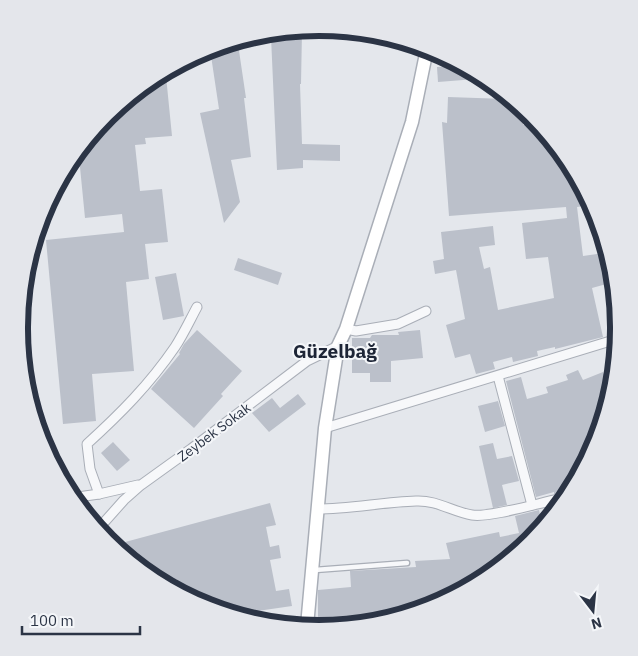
<svg xmlns="http://www.w3.org/2000/svg" width="638" height="656" font-family="'IBM Plex Sans',sans-serif">
<style>
.building{fill:#bbc0ca}
.lines{fill:none;stroke-linecap:round;stroke-linejoin:round}
.lane-casing{stroke:#a9aeb7;stroke-width:7}
.street-casing{stroke:#a9aeb7;stroke-width:11}
.secondary-casing{stroke:#a9aeb7;stroke-width:15}
.lane{stroke:#f7f8fa;stroke-width:4.5}
.street{stroke:#f7f8fa;stroke-width:9}
.secondary{stroke:#fff;stroke-width:12}
.labels{text-anchor:middle;dominant-baseline:central;stroke-width:4;stroke-linejoin:round;paint-order:stroke}
.street-label{font-size:14px;fill:#2b3445;stroke:#f4f6f9}
.district-label{font-size:19px;font-weight:bold;fill:#1d2536;stroke:#f4f6f9}
.rim{fill:none;stroke:#2b3445;stroke-width:6}
</style>
<rect width="100%" height="100%" fill="#e4e7ec"/>
<g class="building">
<polygon points="302,31 301,84 300,84 302,144 340,145 340,161 303,160 303,168 277,170 271,37"/>
<polygon points="238,44 246,98 244,98 251,157 231,160 240,202 224,223 200,113 219,109 210,49"/>
<polygon points="456,66 476,79 438,82 437,67"/>
<polygon points="166,76 172,136 145,138 146,144 135,145 140,191 162,189 168,242 145,244 149,279 126,282 134,371 92,374 96,421 63,424 46,240 124,232 122,214 85,218 79,157 107,115"/>
<polygon points="448,97 506,99 523,110 523,125 538,125 591,205 577,207 583,256 604,253 610,283 592,288 603,337 555,349 555,347 537,351 538,356 513,362 512,357 493,362 495,369 476,374 470,354 455,358 446,325 465,319 456,270 435,274 433,261 444,259 441,232 493,226 495,245 479,247 484,269 490,267 498,310 554,298 548,257 526,259 522,223 567,218 566,207 449,216 442,122 447,123"/>
<polygon points="238,258 282,273 278,285 234,270"/>
<polygon points="176,273 184,316 163,320 155,277"/>
<polygon points="197,330 242,371 221,394 223,396 194,428 151,389 180,354 179,353 184,344"/>
<polygon points="420,330 423,358 391,361 391,382 370,382 370,373 352,373 352,338 370,338 372,335 399,335 398,332"/>
<polygon points="578,370 583,380 603,372 608,385 596,443 562,494 554,494 554,492 536,497 506,381 521,377 527,399 548,393 546,387 568,380 566,375"/>
<polygon points="298,394 306,404 269,432 252,413 272,398 280,408"/>
<polygon points="498,401 505,426 485,432 478,406"/>
<polygon points="113,442 130,460 117,471 101,453"/>
<polygon points="493,443 497,459 512,456 519,481 502,485 507,505 493,508 479,446"/>
<polygon points="270,503 276,525 266,527 270,547 279,545 281,558 270,560 276,591 289,589 292,606 243,613 204,605 178,588 177,579 169,582 114,545"/>
<polygon points="539,510 542,525 531,541 449,595 439,596 439,602 434,606 329,626 328,618 318,619 318,590 351,587 350,571 416,567 415,561 450,559 446,543 499,532 500,537 519,533 515,516"/>
</g>
<g class="lines">
<defs>
<polyline id="lane" points="315,570 407,563"/>
<g id="street">
<polyline points="346,329 356,331 398,324 426,311"/>
<polyline points="498,376 532,505"/>
<polyline points="325,428 617,339"/>
<path d="M99,494L90,469L87,444C120,414 149,385 175,347C183,335 190,320 197,307"/>
<polyline points="78,497 99,494 138,485"/>
<path d="M317,509C350,509 383,502 416,501C437,500 453,512 472,515C489,518 539,503 559,499"/>
<polyline points="99,528 124,500 141,485 191,449 307,361 338,346"/>
</g>
<polyline id="secondary" points="307,626 325,428 338,346 346,329 412,122 427,49"/>
</defs>
<use href="#lane" class="lane-casing"/>
<use href="#street" class="street-casing"/>
<use href="#secondary" class="secondary-casing"/>
<use href="#lane" class="lane"/>
<use href="#street" class="street"/>
<use href="#secondary" class="secondary"/>
</g>
<g class="labels">
<g class="street-label">
<text transform="translate(214 432) rotate(-37)">Zeybek Sokak</text>
</g>
<g class="district-label">
<text x="335" y="351">Güzelbağ</text>
</g>
</g>
<path d="M0 0H638V656H0ZM319 36H319A291 291 0 0 1 610 327V329A291 291 0 0 1 319 620H319A291 291 0 0 1 28 329V327A291 291 0 0 1 319 36Z" fill="#e4e6eb" fill-rule="evenodd"/>
<path class="rim" d="M319 36H319A291 291 0 0 1 610 327V329A291 291 0 0 1 319 620H319A291 291 0 0 1 28 329V327A291 291 0 0 1 319 36Z"/>
<g transform="translate(593 611) rotate(164)" stroke="#f4f6f9" stroke-width="4" paint-order="stroke">
<path d="M0-4L9 19L0 12L-9 19Z" fill="#2b3445"/>
<text y="-8" font-size="14" font-weight="bold" text-anchor="middle" fill="#2b3445">N</text>
</g>
<path d="M22 626v8h118v-8" fill="none" stroke="#2b3445" stroke-width="2.5"/>
<text x="30" y="626" font-size="15" fill="#2b3445" stroke="#f4f6f9" stroke-width="4" paint-order="stroke">100 m</text>
</svg>
